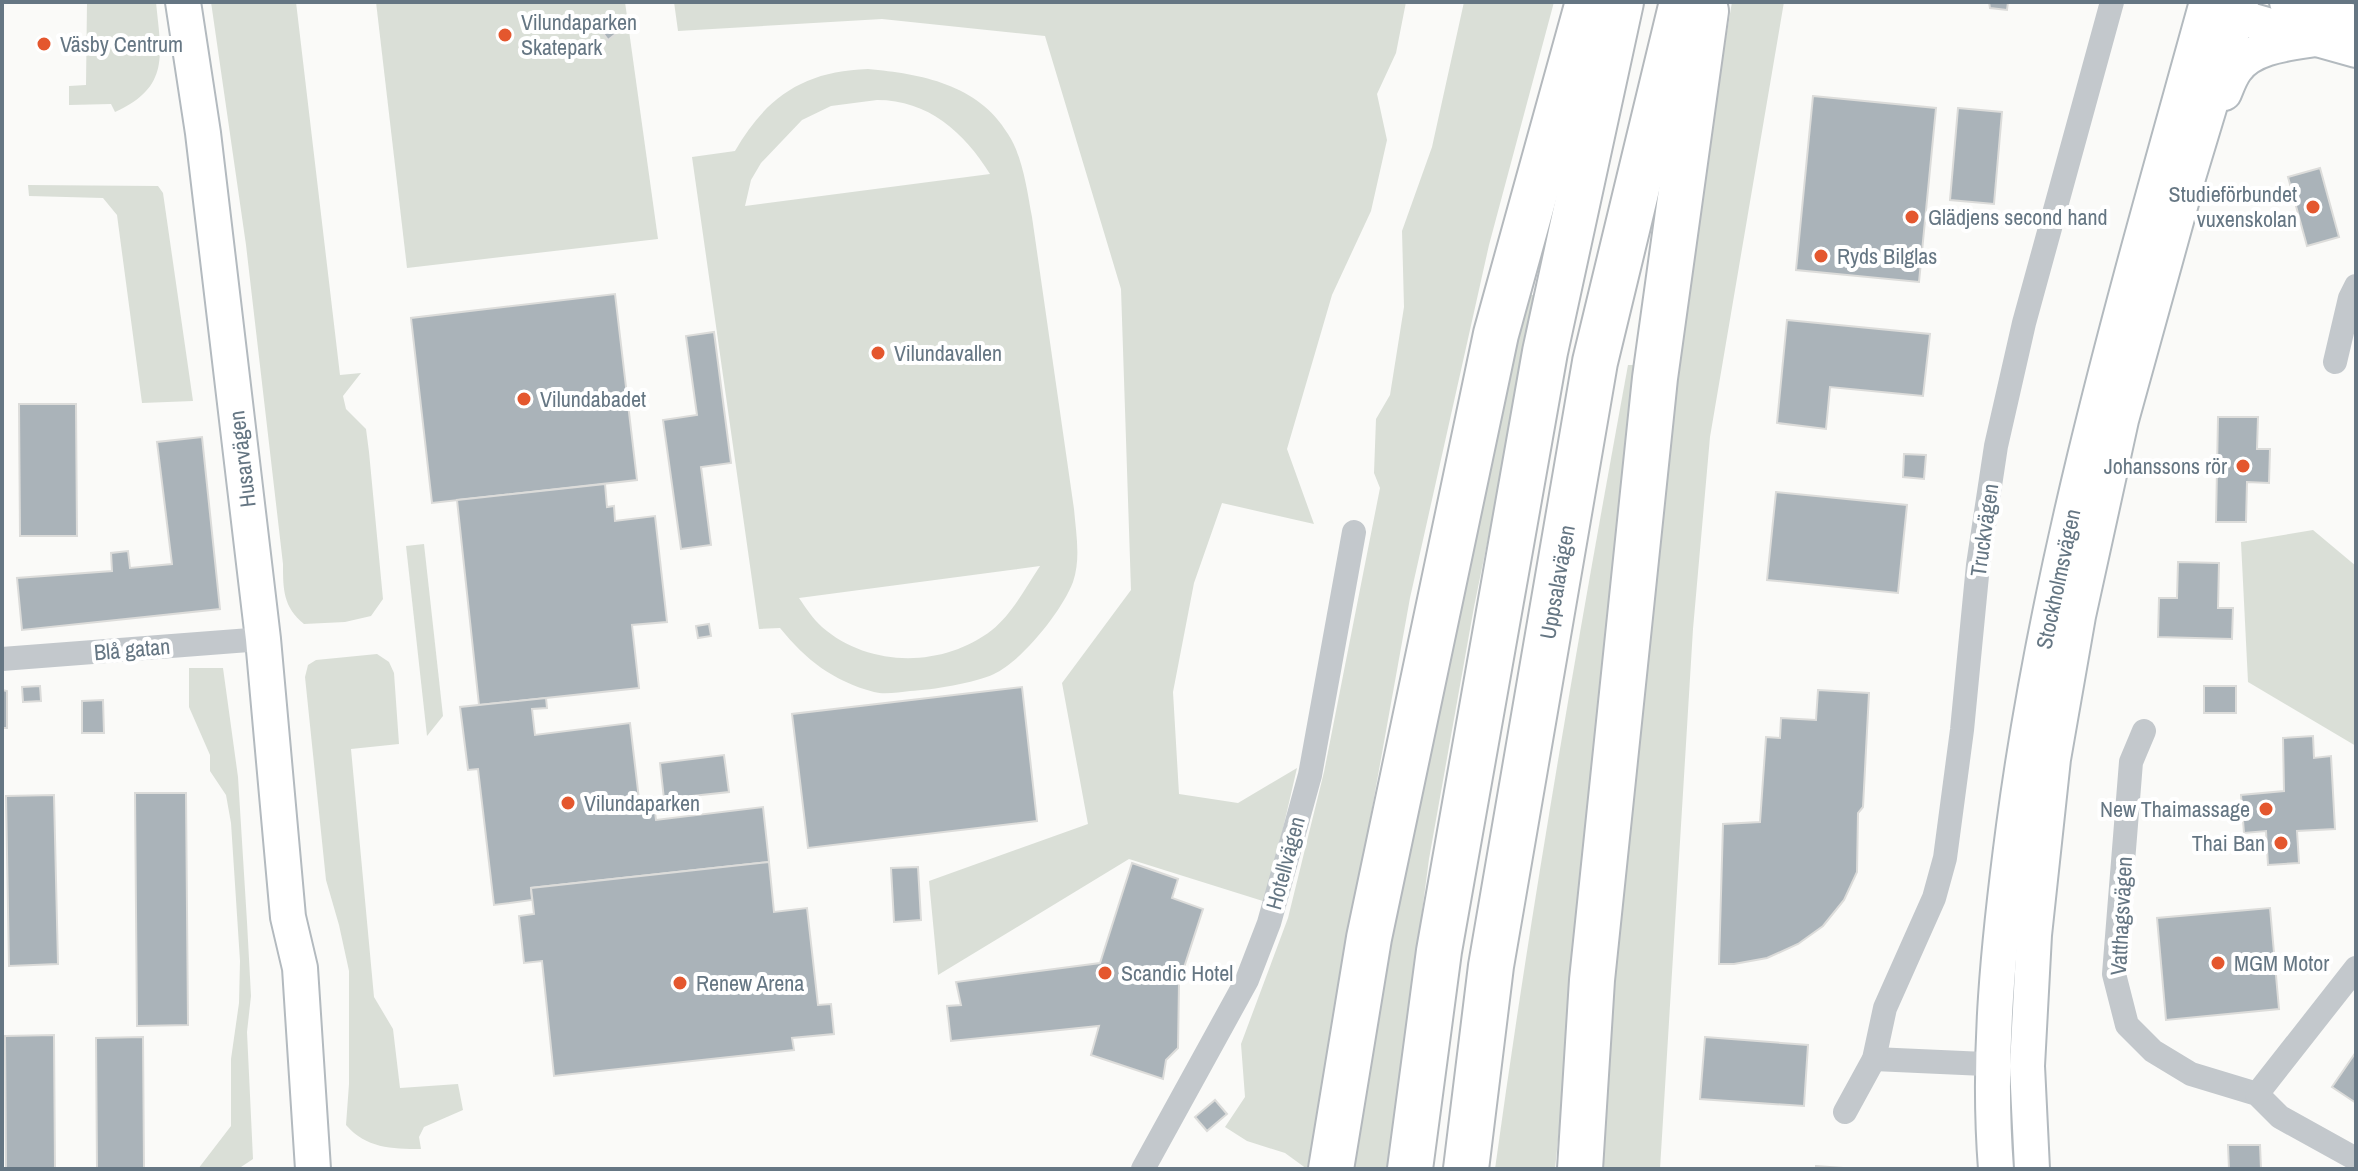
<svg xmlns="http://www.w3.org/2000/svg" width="2358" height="1171" font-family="'Archivo Narrow',sans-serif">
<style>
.green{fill:#dadfd7;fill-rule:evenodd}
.building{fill:#aab3b9;stroke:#dcdcda;stroke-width:2}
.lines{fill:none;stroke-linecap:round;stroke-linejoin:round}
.secondary-casing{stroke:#b3babf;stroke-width:38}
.highway-casing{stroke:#b4b9bd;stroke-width:48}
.street{stroke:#c3c8cc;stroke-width:24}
.secondary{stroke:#fff;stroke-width:34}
.highway{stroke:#fff;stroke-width:44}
.poi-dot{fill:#e4572e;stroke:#fff;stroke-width:3}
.labels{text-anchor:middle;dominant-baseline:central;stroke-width:8;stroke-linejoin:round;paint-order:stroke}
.poi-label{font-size:22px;fill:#657683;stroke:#fff;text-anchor:start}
.street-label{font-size:22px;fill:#657683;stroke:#fff}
</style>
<rect width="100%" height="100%" fill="#fafaf8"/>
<g class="green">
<path d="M87,2H156C161,54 171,87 115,112L111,104L69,105V86L86,85Z"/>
<path d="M211,2H296L340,375L361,373L343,396L346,409L366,429L369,452L383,599L371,616L345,622L304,624C283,607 283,589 283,564L246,245Z"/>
<polygon points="376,2 625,2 658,239 407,268"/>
<polygon points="674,2 1406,2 1396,53 1377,94 1387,140 1371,211 1332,295 1287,449 1314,524 1222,503 1194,583 1173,692 1179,794 1238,803 1297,768 1266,902 1129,859 938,975 929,881 1088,824 1062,683 1131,590 1121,289 1045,36 882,19 678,31"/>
<polygon points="1464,2 1554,2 1489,245 1410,598 1307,1169 1285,1153 1247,1141 1225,1127 1245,1097 1241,1044 1288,918 1324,772 1380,488 1374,473 1376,419 1390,395 1404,307 1402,231 1432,147"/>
<polygon points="1732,2 1784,2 1710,437 1693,629 1660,1169 1602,1169 1612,973 1657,508 1706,156"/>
<path d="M868,69C921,74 978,84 1008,134C1023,157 1027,190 1032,217L1074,509C1076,533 1081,559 1073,582C1062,611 1022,661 994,674C975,683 932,690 910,691C899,692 885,695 874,692C833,681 806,660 780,628L759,629L692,157L735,151C766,97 804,71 868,69ZM877,100C928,100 964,132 990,174L745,206L751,180L761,163L802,120L831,106ZM1040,566C1026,587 1012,614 992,630C943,668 869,668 822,627C813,619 806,608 799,598Z"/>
<polygon points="28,185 158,186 163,193 193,401 142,403 117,215 103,198 29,196"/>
<polygon points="1524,295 1538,295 1474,607 1429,859 1388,1169 1349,1169 1385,932"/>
<path d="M1628,365H1638L1555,1169H1495C1532,900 1579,633 1628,365Z"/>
<polygon points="2313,530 2356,566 2356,746 2248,682 2241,542"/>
<polygon points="424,544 443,716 427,736 406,546"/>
<path d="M377,654L389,662L394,673L399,744L351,749L374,997L393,1029L400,1088L458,1084L463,1110L424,1127L419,1137L421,1149C391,1149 366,1148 346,1125L349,1084V971L339,925L326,880L305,677L308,665L316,660Z"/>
<polygon points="223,668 238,777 247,922 251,996 247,1032 253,1159 238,1169 198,1169 231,1126 231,1059 239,1003 240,961 231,823 226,795 210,771 210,755 189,707 189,668"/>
</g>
<g class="building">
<polygon points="1989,2 2008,2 2007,10 1990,8"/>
<polygon points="611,27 617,33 608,40 603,33"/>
<polygon points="1813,96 1936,108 1919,282 1796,270"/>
<polygon points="1958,108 2002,112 1994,204 1950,200"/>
<polygon points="2320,168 2339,237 2307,246 2288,177"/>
<polygon points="615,294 637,480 432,503 411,318"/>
<polygon points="1787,320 1930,334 1923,396 1830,387 1826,429 1777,423"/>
<polygon points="714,332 731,463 701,467 711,545 681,549 663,420 697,415 686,336"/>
<polygon points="19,404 76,404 77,536 20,536"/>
<polygon points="2218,417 2258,417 2257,449 2270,449 2269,483 2247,482 2246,522 2216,522"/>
<polygon points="202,437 220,609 22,630 17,578 112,571 111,553 128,551 130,568 172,564 157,442"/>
<polygon points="1904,454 1926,455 1924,479 1903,477"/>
<polygon points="605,484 607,507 614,506 615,521 655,516 667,622 632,625 639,688 479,705 457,500"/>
<polygon points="1776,492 1907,505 1898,593 1767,580"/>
<polygon points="2178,562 2219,563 2218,608 2233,608 2232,639 2158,637 2159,598 2177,598"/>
<polygon points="709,624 711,636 698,638 696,626"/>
<polygon points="40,686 41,701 23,702 22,687"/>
<rect x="2204" y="686" width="32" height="27"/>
<polygon points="1022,687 1037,821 808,848 792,714"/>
<polygon points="2,690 7,691 7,728 2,728"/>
<polygon points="1818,690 1869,693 1863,807 1858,813 1857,872 1844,900 1823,926 1798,944 1767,958 1734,964 1719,964 1723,824 1760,822 1766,737 1780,738 1781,718 1816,720"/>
<polygon points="546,698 547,708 532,709 535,735 630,723 639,799 653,797 656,820 763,807 769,862 531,888 532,900 494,905 478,769 468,770 460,707"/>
<polygon points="103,700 104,733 82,733 82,701"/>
<polygon points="2313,736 2314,758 2331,756 2335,829 2297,831 2299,863 2268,865 2266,831 2244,833 2241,795 2284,791 2283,738"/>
<polygon points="724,755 729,792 664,799 660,763"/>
<polygon points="135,793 186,793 188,1025 137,1026"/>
<polygon points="54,795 58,964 9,966 6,796"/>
<polygon points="769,862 774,912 807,908 818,1005 831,1004 834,1034 792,1038 794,1050 554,1076 542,961 524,963 519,916 534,914 531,888"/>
<polygon points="1132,863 1178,879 1172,898 1203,909 1179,983 1178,1048 1166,1060 1163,1079 1091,1055 1099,1026 951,1041 947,1006 961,1005 956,982 1100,963"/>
<polygon points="918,867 921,920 894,922 891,868"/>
<polygon points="2270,908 2279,1009 2166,1020 2157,918"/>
<polygon points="54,1035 55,1169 6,1169 5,1036"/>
<polygon points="143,1037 144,1169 97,1169 96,1038"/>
<polygon points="1705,1037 1808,1045 1804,1106 1700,1099"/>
<polygon points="2356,1052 2356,1103 2332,1087"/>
<polygon points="1215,1100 1227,1114 1207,1131 1195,1117"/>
<polygon points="2228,1145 2260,1145 2261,1169 2229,1169"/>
<polygon points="1816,1166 1857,1169 1816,1169"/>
</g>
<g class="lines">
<defs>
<g id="secondary">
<polyline points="183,2 203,133 263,639 288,917 300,968 313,1169"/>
<polyline points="2287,2 2356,23"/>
<polyline points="2214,10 2356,50"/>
<path d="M2224,93C2227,86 2230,77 2235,70C2251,46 2290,43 2316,39"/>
<path d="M1996,1169C1987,1054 1999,940 2014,826C2051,546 2132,274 2207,2"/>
<polyline points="2032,1169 2027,1066 2034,935 2053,759 2078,616 2121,420 2189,174 2241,2"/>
</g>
<g id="highway">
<polyline points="1331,1169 1369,938 1496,334 1588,2"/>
<polyline points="1410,1169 1439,951 1545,352 1621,2"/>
<polyline points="1466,1169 1491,966 1595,362 1682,2"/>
<polyline points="1580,1169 1592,980 1655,378 1706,11"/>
</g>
</defs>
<use href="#secondary" class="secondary-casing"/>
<use href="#highway" class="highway-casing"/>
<g class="street">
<polyline points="2335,362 2350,298 2356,286"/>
<polyline points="2,659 263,639"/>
<polyline points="2144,731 2131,762 2114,974 2127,1025 2153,1051 2191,1074 2257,1094 2280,1117 2356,1159"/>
<polyline points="1874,1059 2007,1065"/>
<polyline points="2257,1094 2356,968"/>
<polyline points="1845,1112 1874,1059 1885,1008 1934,898 1945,858 1962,730 1978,565 1996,446 2024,323 2112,2"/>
<polyline points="1143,1169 1247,980 1269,923 1310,775 1354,532"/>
</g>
<use href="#secondary" class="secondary"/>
<use href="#highway" class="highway"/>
</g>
<g class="poi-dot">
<circle cx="505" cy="35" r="8"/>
<circle cx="44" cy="44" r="8"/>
<circle cx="2313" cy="207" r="8"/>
<circle cx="1912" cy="217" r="8"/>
<circle cx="1821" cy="256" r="8"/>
<circle cx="878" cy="353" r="8"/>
<circle cx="524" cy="399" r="8"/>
<circle cx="2243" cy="466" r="8"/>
<circle cx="568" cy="803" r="8"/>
<circle cx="2266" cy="809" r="8"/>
<circle cx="2281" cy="843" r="8"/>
<circle cx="2218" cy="963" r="8"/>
<circle cx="1105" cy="973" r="8"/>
<circle cx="680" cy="983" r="8"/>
</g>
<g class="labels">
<g class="poi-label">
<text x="521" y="22">Vilundaparken<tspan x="521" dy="25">Skatepark</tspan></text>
<text x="60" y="44">Väsby Centrum</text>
<text x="2297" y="194" text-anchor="end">Studieförbundet<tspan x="2297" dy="25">vuxenskolan</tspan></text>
<text x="1928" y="217">Glädjens second hand</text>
<text x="1837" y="256">Ryds Bilglas</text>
<text x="894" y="353">Vilundavallen</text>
<text x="540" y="399">Vilundabadet</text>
<text x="2227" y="466" text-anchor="end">Johanssons rör</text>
<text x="584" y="803">Vilundaparken</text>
<text x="2250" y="809" text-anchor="end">New Thaimassage</text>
<text x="2265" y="843" text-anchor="end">Thai Ban</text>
<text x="2234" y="963">MGM Motor</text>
<text x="1121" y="973">Scandic Hotel</text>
<text x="696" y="983">Renew Arena</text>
</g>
<g class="street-label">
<text transform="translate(242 459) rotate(-97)">Husarvägen</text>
<text transform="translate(1984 530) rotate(-82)">Truckvägen</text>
<text transform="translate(2058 579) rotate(-78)">Stockholmsvägen</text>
<text transform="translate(1557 582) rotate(-80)">Uppsalavägen</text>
<text transform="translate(132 649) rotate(-5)">Blå gatan</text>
<text transform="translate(1285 863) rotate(-75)">Hotellvägen</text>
<text transform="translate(2121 916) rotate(-87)">Vatthagsvägen</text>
</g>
</g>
<rect width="2358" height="1171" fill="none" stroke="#657683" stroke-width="8"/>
</svg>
